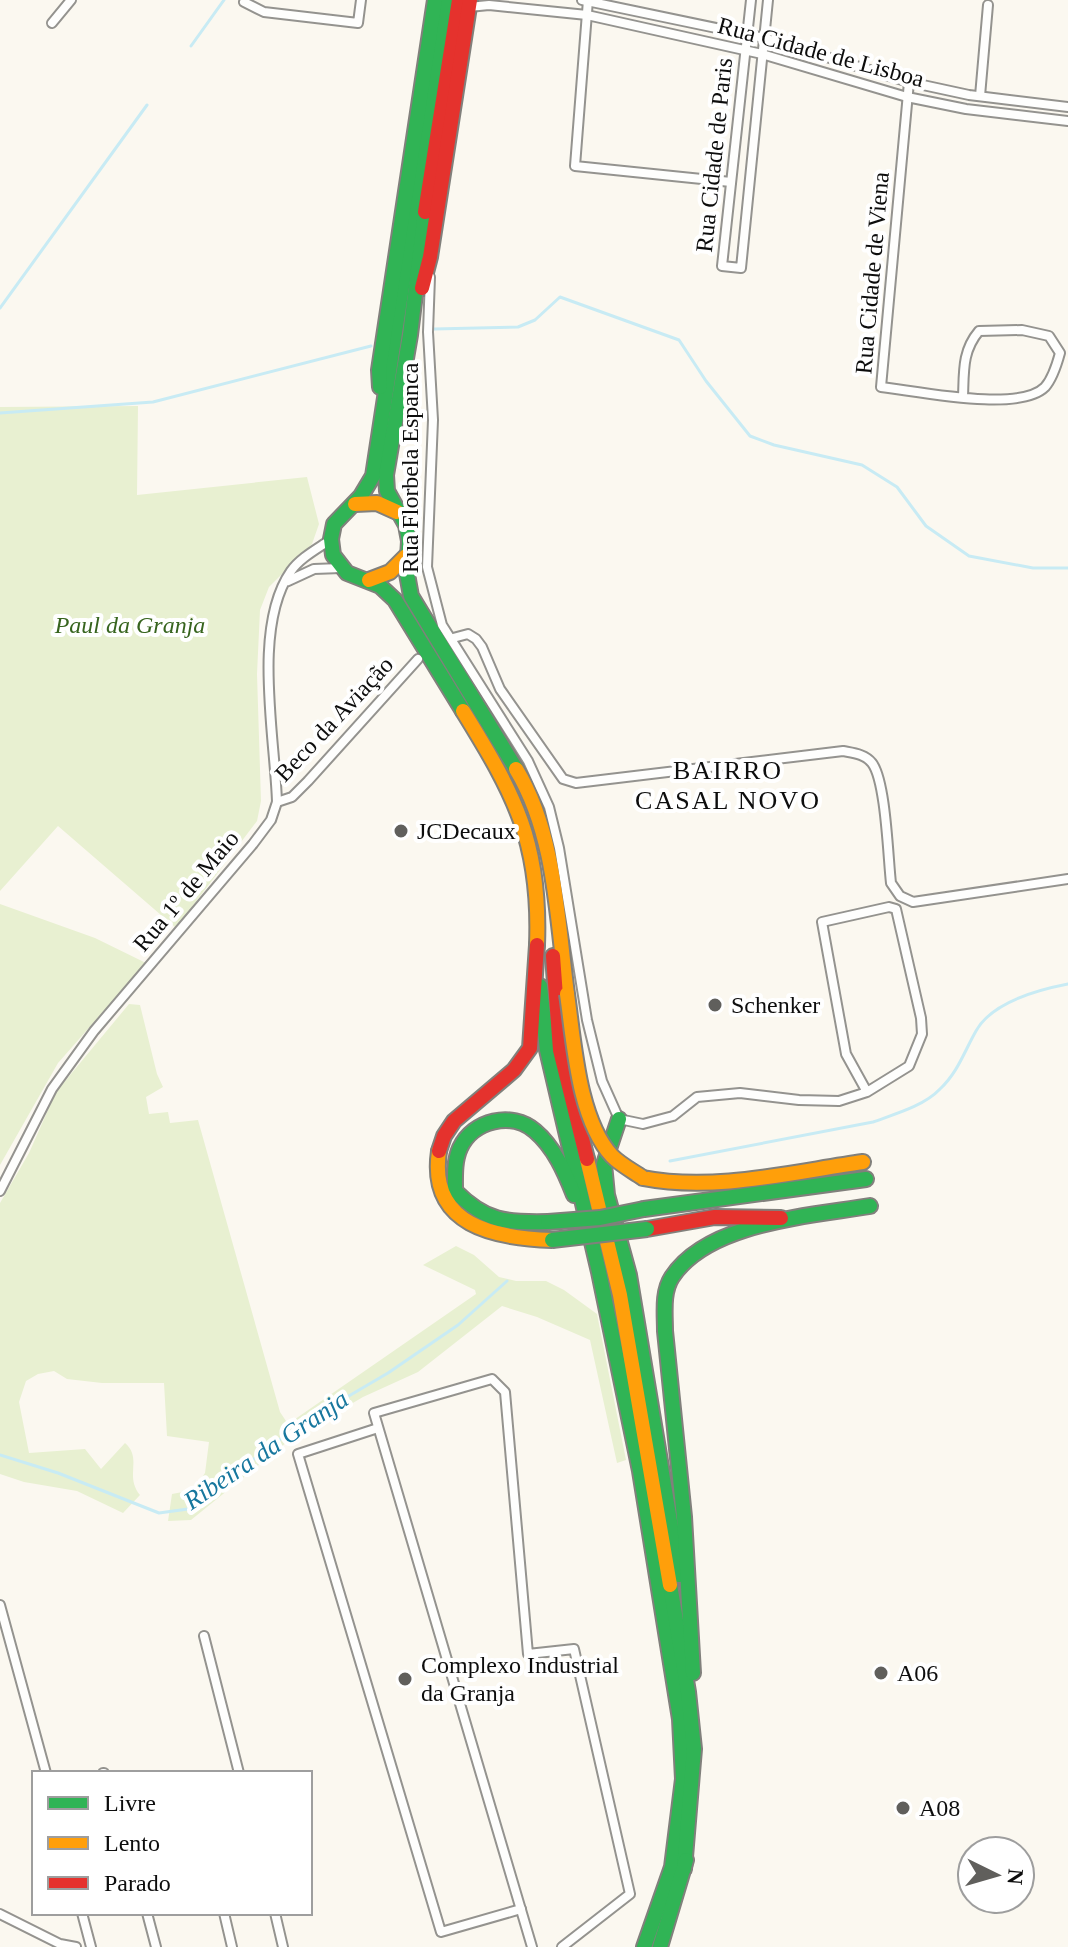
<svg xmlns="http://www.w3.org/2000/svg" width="1068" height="1947" font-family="'Times New Roman',serif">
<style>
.green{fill:#e8f0d1}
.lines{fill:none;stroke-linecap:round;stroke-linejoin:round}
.stream{stroke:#c8ebf4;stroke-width:3}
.street-casing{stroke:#94938f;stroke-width:12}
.fast-casing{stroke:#81807c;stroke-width:18}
.slow-casing{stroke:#81807c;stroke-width:18}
.jam-casing{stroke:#81807c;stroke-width:18}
.street{stroke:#fefefd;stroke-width:8}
.fast{stroke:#30b455;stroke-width:14}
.slow{stroke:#ff9f0a;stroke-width:14}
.jam{stroke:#e5322d;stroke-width:14}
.fast-bridge-casing{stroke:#81807c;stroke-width:18;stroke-linecap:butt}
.slow-bridge-casing{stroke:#81807c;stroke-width:18;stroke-linecap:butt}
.fast-bridge{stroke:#30b455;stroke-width:14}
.slow-bridge{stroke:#ff9f0a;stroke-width:14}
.poi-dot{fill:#605f5c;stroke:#fff;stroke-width:3}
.labels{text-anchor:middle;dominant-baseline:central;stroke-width:8;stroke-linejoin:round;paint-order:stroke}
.street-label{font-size:24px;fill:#0d0d0d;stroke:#fff}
.park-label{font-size:24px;font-style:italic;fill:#37641e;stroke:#fff}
.poi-label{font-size:24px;fill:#0d0d0d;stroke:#fff;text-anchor:start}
.neighbourhood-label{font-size:26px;letter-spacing:2px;fill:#0d0d0d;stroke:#fff}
.water-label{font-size:26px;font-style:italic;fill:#17779e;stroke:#fff}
</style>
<rect width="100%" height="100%" fill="#fbf8f0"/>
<g class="green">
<polygon points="138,406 137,495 307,477 319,524 312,544 269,587 260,610 257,674 261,801 257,821 176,928 58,826 0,891 0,407"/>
<polygon points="0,904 95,938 146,963 58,1063 0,1165"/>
<path d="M129,1004L140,1005L157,1074L163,1087L146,1097L149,1114L168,1112L170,1123L198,1120L280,1412L288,1424L476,1294L475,1290L423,1265L456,1246L474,1255L499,1277L516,1281H546L564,1290L597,1314L626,1460L617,1463L590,1340L537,1317L502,1306L418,1372L363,1397L287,1442L191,1520L168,1521L172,1494L193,1490L205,1473L209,1442L167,1436L164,1383H102L67,1379L54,1371L38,1374L26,1381L19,1402L29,1453L85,1449L101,1469L125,1443C143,1459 124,1475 140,1495L123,1513L77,1491L24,1482L0,1474V1203L29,1153L56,1092Z"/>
</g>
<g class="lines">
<g class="stream">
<polyline points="191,46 224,0"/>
<polyline points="0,308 147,105"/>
<polyline points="434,329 518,327 535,320 560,297 679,340 706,381 750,436 774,445 862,465 897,487 926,526 969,556 1033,568 1068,568"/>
<polyline points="0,413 153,402 371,346"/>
<path d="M670,1161L873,1122C895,1114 924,1106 940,1089C958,1072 964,1052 976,1031C992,1002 1037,990 1068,984"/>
<polyline points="0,1455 58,1473 159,1513 188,1509 209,1496 232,1475 301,1424 388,1373 458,1325 507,1281"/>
</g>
<defs>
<g id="street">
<polyline points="582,0 764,38 909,82 969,95 1068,107"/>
<polyline points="588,0 575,166 731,182"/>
<polyline points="751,0 722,266 741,268 768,0"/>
<polyline points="244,2 264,12 358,23 361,0"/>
<polyline points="469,7 489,5 587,15 762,54 907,97 966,109 1068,121"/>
<polyline points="52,23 71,0"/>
<path d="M909,82L881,387C917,391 1019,413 1045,387C1053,378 1057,364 1060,353L1049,336L1022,330L979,331C962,351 964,372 963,397"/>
<polyline points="980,96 988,5"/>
<polyline points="430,277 428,332 433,420 427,567 442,625 528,761 549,807 559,848 587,1020 602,1081 619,1119 643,1124 673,1116 697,1097 740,1093 799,1100 839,1101 867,1092 909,1066 922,1034 921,1018 896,909 889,907 822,922 846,1054 867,1092"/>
<polyline points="288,581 314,569 341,568"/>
<path d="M453,638L468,634L476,639L482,647L500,689L563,779L576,783L843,751C853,753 865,754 872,763C886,781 888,858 891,883L900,896L913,902L1068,879"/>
<polyline points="277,802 292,797 308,781 418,659"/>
<path d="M0,1191L52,1089L94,1031L253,844L271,820L277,802C275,736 252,627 291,571C300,558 317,549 330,540"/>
<polyline points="378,1428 298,1454 441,1932 521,1909"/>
<polyline points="0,1605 46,1773"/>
<polyline points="204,1636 239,1773"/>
<polyline points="103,1773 104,1773"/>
<polyline points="82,1913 91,1947"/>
<polyline points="147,1913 156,1947"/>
<polyline points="224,1913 232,1947"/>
<polyline points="275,1913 283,1947"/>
<polyline points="0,1914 60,1944 76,1947"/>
<polyline points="532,1947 374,1413 492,1379 505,1392 528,1654 574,1649 630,1894 562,1947"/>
</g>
<g id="fast">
<polyline points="446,0 373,476 361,496 334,524 331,539 333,555 347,573 380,586 395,600 463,711"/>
<polyline points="425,212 410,335 386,475 387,491 406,525 409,541 407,574 411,596 516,769"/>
<polyline points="380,387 379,370 435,0"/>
<polyline points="540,986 547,1050 599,1272 640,1471 680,1719 683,1779 672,1867 644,1947"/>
<polyline points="619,1119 604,1164 607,1195 629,1275 679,1575"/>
<polyline points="644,1209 866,1179"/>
<path d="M548,1222C506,1223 486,1222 455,1191C455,1177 454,1161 460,1148C473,1120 512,1111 535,1131C554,1147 565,1172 574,1195"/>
<polyline points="670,1585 688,1692 694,1749 684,1869"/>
<path d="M693,1673L684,1517L665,1331C665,1314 662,1292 672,1277C708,1222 811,1216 870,1206"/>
<polyline points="660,1947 686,1860"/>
</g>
<g id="slow">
<polyline points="355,504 377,503 397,512"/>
<polyline points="369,580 390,572 406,556"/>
<path d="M463,711C515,795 541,843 537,945"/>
<path d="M516,769C556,835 557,919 567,994"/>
<path d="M439,1151C428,1226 495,1238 552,1240"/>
<polyline points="587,1159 620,1295 670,1585"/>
<path d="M643,1178C714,1192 792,1172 863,1162"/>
</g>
<g id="jam">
<polyline points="425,212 459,0"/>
<polyline points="422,288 430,257 470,0"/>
<polyline points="553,956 560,1050 587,1159"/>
<polyline points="439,1151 444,1136 454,1121 514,1070 530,1048 537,945"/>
<polyline points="647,1229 715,1217 781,1218"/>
</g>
</defs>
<use href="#street" class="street-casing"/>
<use href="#fast" class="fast-casing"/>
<use href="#slow" class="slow-casing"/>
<use href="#jam" class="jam-casing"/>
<use href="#street" class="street"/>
<use href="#fast" class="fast"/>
<use href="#slow" class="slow"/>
<use href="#jam" class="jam"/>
<defs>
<g id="fast-bridge">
<polyline points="548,1222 600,1218 644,1209"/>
<polyline points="552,1240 647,1229"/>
</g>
<path id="slow-bridge" d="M567,994C574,1042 578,1119 612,1156C621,1165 633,1171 643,1178"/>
</defs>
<use href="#fast-bridge" class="fast-bridge-casing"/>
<use href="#slow-bridge" class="slow-bridge-casing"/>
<use href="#fast-bridge" class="fast-bridge"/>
<use href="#slow-bridge" class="slow-bridge"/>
</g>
<g class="poi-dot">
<circle cx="401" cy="831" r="8"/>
<circle cx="715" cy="1005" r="8"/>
<circle cx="881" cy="1673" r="8"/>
<circle cx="405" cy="1679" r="8"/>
<circle cx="903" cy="1808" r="8"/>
</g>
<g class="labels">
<g class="street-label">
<text transform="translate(821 52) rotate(15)">Rua Cidade de Lisboa</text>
<text transform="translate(714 155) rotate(-84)">Rua Cidade de Paris</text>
<text transform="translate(872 273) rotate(-85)">Rua Cidade de Viena</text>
<text transform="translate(410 468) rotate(-90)">Rua Florbela Espanca</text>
<text transform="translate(334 719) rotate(-47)">Beco da Aviação</text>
<text transform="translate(186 891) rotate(-50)">Rua 1º de Maio</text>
</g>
<g class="park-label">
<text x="130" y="625">Paul da Granja</text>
</g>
<g class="poi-label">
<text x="417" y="831">JCDecaux</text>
<text x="731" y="1005">Schenker</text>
<text x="421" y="1665">Complexo Industrial<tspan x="421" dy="28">da Granja</tspan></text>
<text x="897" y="1673">A06</text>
<text x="919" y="1808">A08</text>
</g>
<g class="neighbourhood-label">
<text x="728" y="770">BAIRRO<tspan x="728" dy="30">CASAL NOVO</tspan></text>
</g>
<g class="water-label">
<text transform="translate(266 1450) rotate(-34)">Ribeira da Granja</text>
</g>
</g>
<rect x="32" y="1771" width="280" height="144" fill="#ffffff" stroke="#9e9e9e" stroke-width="2"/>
<rect x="48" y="1797" width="40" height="12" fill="#30b455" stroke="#9e9e9e" stroke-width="2"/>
<text x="104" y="1811" font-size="24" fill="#0d0d0d">Livre</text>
<rect x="48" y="1837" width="40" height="12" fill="#ff9f0a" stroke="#9e9e9e" stroke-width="2"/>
<text x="104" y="1851" font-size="24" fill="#0d0d0d">Lento</text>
<rect x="48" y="1877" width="40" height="12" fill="#e5322d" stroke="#9e9e9e" stroke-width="2"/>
<text x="104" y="1891" font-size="24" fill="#0d0d0d">Parado</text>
<g transform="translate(996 1875) rotate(95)"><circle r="38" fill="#ffffff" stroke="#9e9e9e" stroke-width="2"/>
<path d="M0-6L14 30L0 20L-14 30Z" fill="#605f5c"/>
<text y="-12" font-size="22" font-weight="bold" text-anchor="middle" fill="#0d0d0d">N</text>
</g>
</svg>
